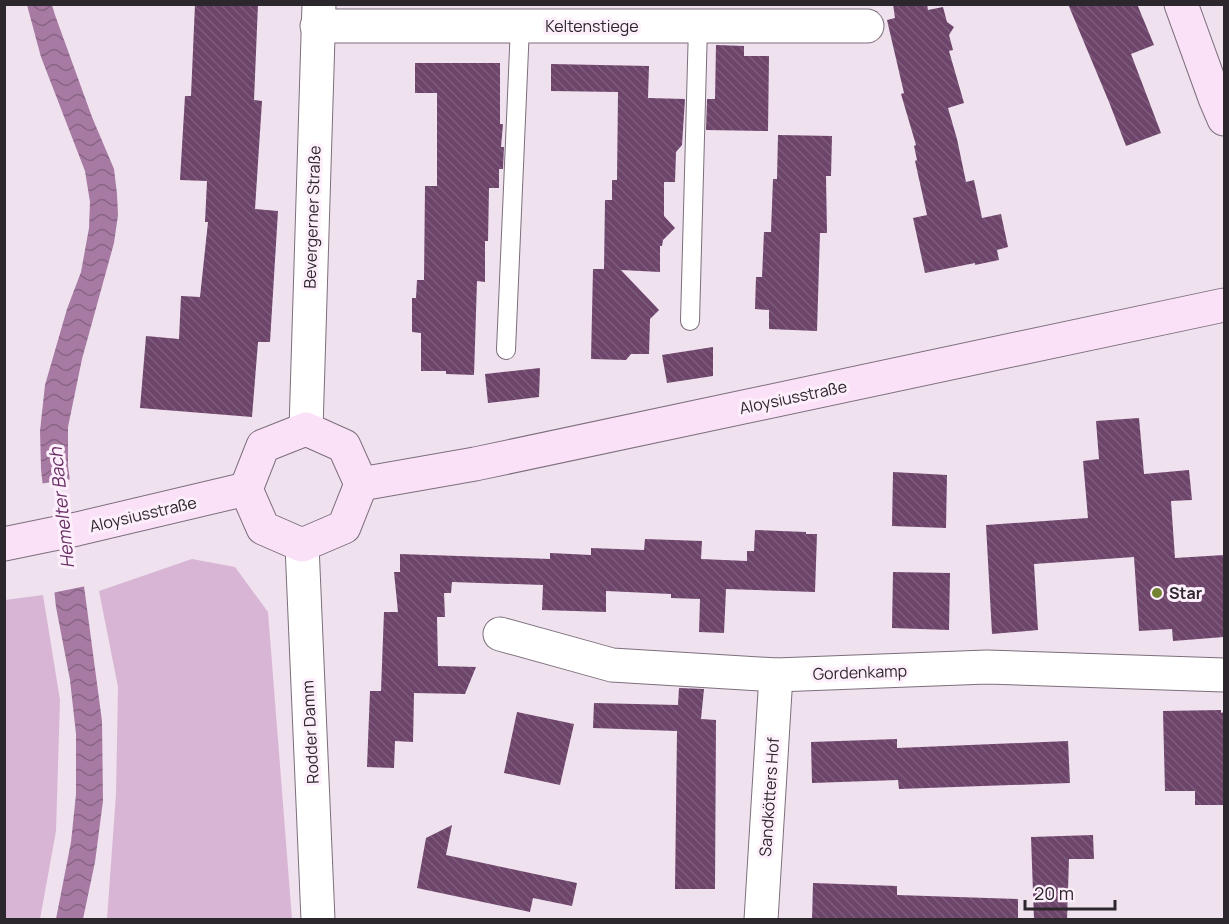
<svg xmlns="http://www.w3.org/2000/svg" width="1229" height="924" font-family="Manrope,sans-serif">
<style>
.green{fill:#d8b5d5}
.water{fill:url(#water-waves)}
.pier{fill:#efe1ee}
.building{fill:url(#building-back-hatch)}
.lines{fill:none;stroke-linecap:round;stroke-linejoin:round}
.lane-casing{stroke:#7c6f7b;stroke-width:20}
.street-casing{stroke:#7c6f7b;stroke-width:35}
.secondary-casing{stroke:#7c6f7b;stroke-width:35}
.lane{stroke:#fff;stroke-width:18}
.street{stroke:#fff;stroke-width:33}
.secondary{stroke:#fae1f8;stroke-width:33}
.poi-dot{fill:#738332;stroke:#fdeefb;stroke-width:2}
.labels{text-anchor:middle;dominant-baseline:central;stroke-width:6;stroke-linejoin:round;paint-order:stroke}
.street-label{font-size:16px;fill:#2c272c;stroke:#fdeefb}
.poi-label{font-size:16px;font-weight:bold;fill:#2c272c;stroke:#fdeefb;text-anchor:start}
.water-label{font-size:18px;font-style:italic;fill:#662e63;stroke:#fdeefb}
</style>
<defs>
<pattern id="water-waves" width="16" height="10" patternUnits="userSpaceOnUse" patternTransform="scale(1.5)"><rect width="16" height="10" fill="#a77aa3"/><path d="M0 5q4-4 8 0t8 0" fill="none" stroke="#886485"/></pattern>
<pattern id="building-back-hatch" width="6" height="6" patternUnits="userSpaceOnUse" patternTransform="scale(1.5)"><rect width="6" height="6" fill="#6d446a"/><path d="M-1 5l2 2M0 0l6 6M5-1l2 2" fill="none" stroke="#7e5c7b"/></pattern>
</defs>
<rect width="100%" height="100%" fill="#efe1ee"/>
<g class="green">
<polygon points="192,559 235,567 268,612 292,919 107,919 116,794 118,687 99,591"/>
<polygon points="43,595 60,700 56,831 40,919 5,919 5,600"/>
</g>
<polygon class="water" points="27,5 52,5 55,15 92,117 114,169 117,194 118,215 114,243 82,359 68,427 68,466 102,721 103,801 95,862 83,919 56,919 71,842 76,794 76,734 70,680 56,607 41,469 40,431 45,385 67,309 81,272 89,228 90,202 85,171 41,57"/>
<polygon class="pier" points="72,479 86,586 52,593 39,484"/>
<g class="building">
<polygon points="195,4 258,4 254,100 262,101 255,209 278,211 270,342 258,342 252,417 140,408 146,336 179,339 181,296 200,297 208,222 205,222 207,181 180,180 185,96 191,96"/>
<polygon points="893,4 927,4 928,10 943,7 947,22 954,27 949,35 953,50 949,51 964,103 948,108 957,139 966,182 974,180 982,218 1001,214 1008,247 997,250 999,260 975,265 975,263 925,273 913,218 927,215 915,161 917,160 914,146 916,145 901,94 904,93 887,20 895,18"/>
<polygon points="1068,4 1137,4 1154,45 1131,54 1161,133 1126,146 1109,102"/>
<polygon points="716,45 744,46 744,56 769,56 768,131 706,130 707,99 715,99"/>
<polygon points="415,63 500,63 500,124 503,124 501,147 504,147 503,169 499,169 499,188 489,188 488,241 485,241 485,282 477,281 474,375 446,374 446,371 421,371 421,333 412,332 412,298 416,298 417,280 424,280 425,186 437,186 437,93 415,93"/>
<polygon points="551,64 649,66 648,98 685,99 682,145 676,152 675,182 664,182 664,216 675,228 663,240 662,246 660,246 660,272 621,270 659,310 650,319 649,354 631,354 626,360 591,359 593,269 604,269 605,200 612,200 612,180 617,180 618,92 551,91"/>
<polygon points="778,135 832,136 831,176 826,176 827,233 820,233 817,331 769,329 769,310 755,309 756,277 762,277 764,232 771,232 773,179 777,179"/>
<polygon points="713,347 713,376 667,383 662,355"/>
<polygon points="540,368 539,397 488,403 485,374"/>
<polygon points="1139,418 1144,474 1189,470 1192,500 1171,501 1175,558 1224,555 1224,637 1173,641 1172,629 1139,631 1134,557 1034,564 1038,630 992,634 986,525 1088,518 1083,461 1099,459 1096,421"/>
<polygon points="893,472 947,475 946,528 892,526"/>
<polygon points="755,530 806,532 806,534 817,534 815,592 726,589 724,633 699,632 700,599 671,598 671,594 606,591 606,612 542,610 543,585 452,582 451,593 444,593 445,617 437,617 438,666 476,667 465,694 414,693 413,742 395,741 394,768 367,767 370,691 381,691 384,612 398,612 394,572 400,572 400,554 550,559 550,553 591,555 591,548 644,550 645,539 702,541 701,559 747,561 747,551 754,551"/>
<polygon points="893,572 950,573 949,630 892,628"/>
<polygon points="679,688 704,689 701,719 716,720 715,889 675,889 677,731 593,728 594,703 678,705"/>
<polygon points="1221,710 1221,713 1224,712 1224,805 1195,805 1195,791 1165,791 1163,711"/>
<polygon points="517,712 574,724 560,785 504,773"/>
<polygon points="897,739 897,748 1068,741 1070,783 899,789 898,780 812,783 811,742"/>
<polygon points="452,825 446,855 577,883 572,906 533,898 530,912 417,888 426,838"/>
<polygon points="1093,835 1094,859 1069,859 1067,920 1034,920 1031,837"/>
<polygon points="813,883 897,886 897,895 1018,899 1018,920 812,920"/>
</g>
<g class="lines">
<defs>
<g id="lane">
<polyline points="690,321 698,26"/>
<polyline points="506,350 520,26"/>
</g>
<g id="street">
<polyline points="317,26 867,26"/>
<polyline points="306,429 319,4"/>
<polyline points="302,545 318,920"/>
<polyline points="500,634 612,665 776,675 987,667 1224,675"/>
<polyline points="761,920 776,675"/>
</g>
<g id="secondary">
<polyline points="1181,4 1215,98 1224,119"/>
<polygon points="306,429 344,446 361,484 344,527 302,545 263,528 246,489 263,446"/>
<polyline points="361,484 475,464 1224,305"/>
<polyline points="4,544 77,529 246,489"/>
</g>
</defs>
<use href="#lane" class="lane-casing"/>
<use href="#street" class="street-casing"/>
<use href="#secondary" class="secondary-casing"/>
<use href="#lane" class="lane"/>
<use href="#street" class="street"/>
<use href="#secondary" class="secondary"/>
</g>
<circle class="poi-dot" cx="1157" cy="593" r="6"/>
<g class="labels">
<g class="street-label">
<text x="592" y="26">Keltenstiege</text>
<text transform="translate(312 217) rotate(-88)">Bevergerner Straße</text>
<text transform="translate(793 397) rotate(-12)">Aloysiusstraße</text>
<text transform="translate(143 514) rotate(-13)">Aloysiusstraße</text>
<text transform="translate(860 672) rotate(-2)">Gordenkamp</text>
<text transform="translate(310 732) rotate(-93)">Rodder Damm</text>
<text transform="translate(769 797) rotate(-86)">Sandkötters Hof</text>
</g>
<g class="poi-label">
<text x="1169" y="593">Star</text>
</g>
<g class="water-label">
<text transform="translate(61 508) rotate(-96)">Hemelter Bach</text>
</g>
</g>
<rect width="1229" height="924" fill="none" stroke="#2c272c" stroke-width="12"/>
<path d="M1025 900v9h90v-9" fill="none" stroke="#2c272c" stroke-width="3"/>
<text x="1034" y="900" font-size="18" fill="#2c272c" stroke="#fdeefb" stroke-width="4.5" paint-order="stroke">20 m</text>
</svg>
